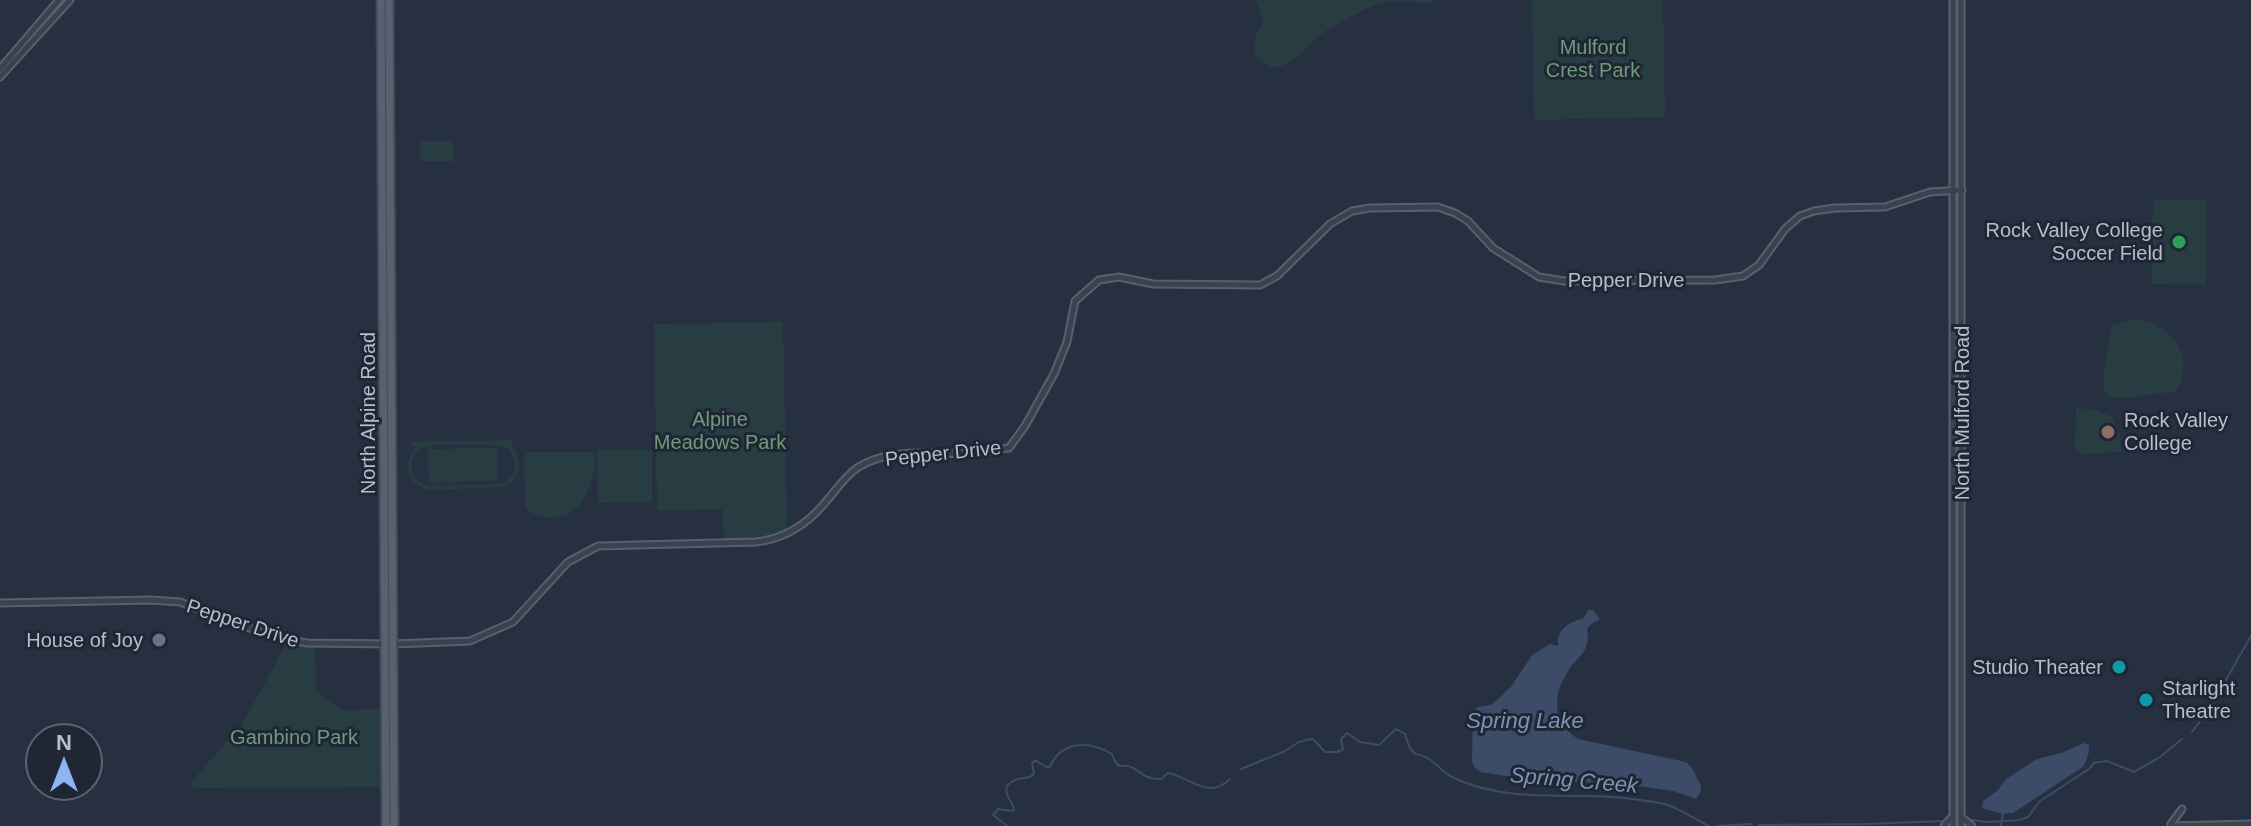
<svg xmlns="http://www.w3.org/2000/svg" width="2251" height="826" font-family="Arial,sans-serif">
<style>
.green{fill:#283d41;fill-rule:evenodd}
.water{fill:#3c4c68}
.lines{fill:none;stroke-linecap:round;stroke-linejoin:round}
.stream{stroke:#3c4c68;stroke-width:2}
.minor-casing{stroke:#58606d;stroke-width:9}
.major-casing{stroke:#444b59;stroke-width:11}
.minor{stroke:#3a4250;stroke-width:5}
.major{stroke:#586170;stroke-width:7}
.leisure-dot{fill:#2e9e5b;stroke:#1f2735;stroke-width:3}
.education-dot{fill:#8d6e63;stroke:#1f2735;stroke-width:3}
.worship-dot{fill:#6b7280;stroke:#1f2735;stroke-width:3}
.culture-dot{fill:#0f9aa8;stroke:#1f2735;stroke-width:3}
.labels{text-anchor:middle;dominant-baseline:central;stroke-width:6;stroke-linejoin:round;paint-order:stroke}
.park-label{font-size:20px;fill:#6e9b7a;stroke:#1f2735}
.poi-label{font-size:20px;fill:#b7bdca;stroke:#1f2735;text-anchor:end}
.street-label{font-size:20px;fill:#b7bdca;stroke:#1f2735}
.water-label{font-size:22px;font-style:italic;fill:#7f92b1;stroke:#1f2735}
</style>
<rect width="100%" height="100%" fill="#263040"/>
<g class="green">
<path d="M1256,0H1433V3C1418,3 1390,0 1377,4C1361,11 1343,21 1327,30C1303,45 1280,90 1254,52L1257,33L1264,21Z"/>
<polygon points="1532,0 1663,0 1665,117 1534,120"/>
<polygon points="419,141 453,141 454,161 420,161"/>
<polygon points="2153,200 2206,200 2206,285 2152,284"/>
<path d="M2129,320C2166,317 2199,357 2176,391L2129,398L2110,397L2104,391V370L2111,326Z"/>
<polygon points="783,322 787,531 758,539 724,540 722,509 657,511 654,324"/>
<polygon points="2076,408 2097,410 2112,417 2120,435 2121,452 2080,454 2075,447"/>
<path d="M513,440V444L510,445C524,460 522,477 505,487L428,490C407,484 402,464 416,447H412V442ZM495,445L508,449L515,461L513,474L506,482L500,484L429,486C420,483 413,479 412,469C410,460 415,451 424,448C437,442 479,445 495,445Z"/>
<polygon points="497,448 497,481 429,483 428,449"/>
<polygon points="597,450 652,450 652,502 598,503"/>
<path d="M528,452H593C593,456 595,460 595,465C595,473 584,502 578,507C565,520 536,522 525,506L524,457Z"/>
<polygon points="289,639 300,646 315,647 316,688 323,696 343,710 380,709 382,787 193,788 192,781 241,726"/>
</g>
<g class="water">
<path d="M1588,610H1593L1600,619C1577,631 1594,630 1585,649C1582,656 1574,662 1570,668C1552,695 1551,720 1578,739L1686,762C1694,768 1695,776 1701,785L1700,793L1696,799L1673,791L1638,786L1519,778L1481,772L1475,768L1472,761L1473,712L1478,707L1491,705L1496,701L1511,687L1532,655L1550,644L1558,646C1556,630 1569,622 1584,618Z"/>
<polygon points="2084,743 2089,745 2089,752 2084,766 2013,813 2003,814 1982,808 1983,801 1997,791 2006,779 2037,759 2064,752"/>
</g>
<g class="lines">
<g class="stream">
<polyline points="2192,732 2210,708 2251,636"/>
<path d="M1241,769L1283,752L1299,742L1310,739L1314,740L1325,752H1337L1343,749L1341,739L1347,733L1360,742L1379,745L1396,729L1405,734C1413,763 1418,749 1433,762C1440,767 1445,774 1452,777C1492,797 1541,796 1585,796C1611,796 1639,799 1665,804C1681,809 1694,819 1709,826"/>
<polyline points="1965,819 1987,822 2020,820 2028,817 2040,801 2089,769 2094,763 2107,761 2134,772 2160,757 2182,739"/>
<polyline points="1759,825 1867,824 1945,821"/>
<polyline points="2001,825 2003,814"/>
<path d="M1007,826L993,815L998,809L1012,811L1014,810C1013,801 1004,797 1007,786C1018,774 1025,782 1034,774L1032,764L1035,760L1046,767H1050C1061,740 1090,741 1112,754L1114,760L1119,766C1139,763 1138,780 1161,779L1168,773C1188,776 1208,801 1230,779"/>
<polyline points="1717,826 1752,824"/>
</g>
<defs>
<g id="minor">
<polyline points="0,69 59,0"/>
<polyline points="0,77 70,0"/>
<path d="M0,603L151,600L180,602L271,636L307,643L393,644L470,641L513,622L568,562L598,546L756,542C783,539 806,525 824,504C834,493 844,477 857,468C892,445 940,456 978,453C988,452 999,449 1009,448L1025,426L1054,374L1067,342L1075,301L1099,280L1119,277L1153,284L1260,285L1277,276L1330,224L1352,211L1370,208L1438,207L1455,213L1468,221L1493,248L1539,277L1564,281L1715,280L1743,276L1759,265L1785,229L1800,216L1814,211L1835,208L1885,207L1930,192L1962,190"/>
<polyline points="1961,817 1972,826"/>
<polyline points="2171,824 2182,809"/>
<polyline points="1944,826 1951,818"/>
<polyline points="1953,826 1953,0"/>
<polyline points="1961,826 1961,0"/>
<polyline points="2171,826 2251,824"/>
</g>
<g id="major">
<polyline points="381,0 386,826"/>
<polyline points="389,0 394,826"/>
</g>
</defs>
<use href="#minor" class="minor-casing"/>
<use href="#major" class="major-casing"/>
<use href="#minor" class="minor"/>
<use href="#major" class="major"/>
</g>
<circle class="leisure-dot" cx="2179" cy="242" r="8"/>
<circle class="education-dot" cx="2108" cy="432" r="8"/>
<circle class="worship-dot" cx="159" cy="640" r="8"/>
<g class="culture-dot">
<circle cx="2119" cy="667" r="8"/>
<circle cx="2146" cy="700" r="8"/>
</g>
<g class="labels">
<g class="park-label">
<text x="1593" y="47">Mulford<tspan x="1593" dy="23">Crest Park</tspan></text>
<text x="720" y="419">Alpine<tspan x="720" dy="23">Meadows Park</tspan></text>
<text x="294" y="737">Gambino Park</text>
</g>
<g class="poi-label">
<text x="2163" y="230">Rock Valley College<tspan x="2163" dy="23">Soccer Field</tspan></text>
<text x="2124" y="420" text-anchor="start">Rock Valley<tspan x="2124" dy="23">College</tspan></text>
<text x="143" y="640">House of Joy</text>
<text x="2103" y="667">Studio Theater</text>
<text x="2162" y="688" text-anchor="start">Starlight<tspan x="2162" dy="23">Theatre</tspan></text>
</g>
<g class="street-label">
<text x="1626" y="280">Pepper Drive</text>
<text transform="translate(368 413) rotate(-90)">North Alpine Road</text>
<text transform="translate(1962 413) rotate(-90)">North Mulford Road</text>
<text transform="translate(943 453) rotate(-6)">Pepper Drive</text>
<text transform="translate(243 623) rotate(18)">Pepper Drive</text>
</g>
<g class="water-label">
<text x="1525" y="720">Spring Lake</text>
<text transform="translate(1574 780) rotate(5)">Spring Creek</text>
</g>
</g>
<g transform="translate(64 762)"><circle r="38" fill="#1f2735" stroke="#5c6371" stroke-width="2"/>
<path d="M0-6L14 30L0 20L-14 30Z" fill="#90b3f6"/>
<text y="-12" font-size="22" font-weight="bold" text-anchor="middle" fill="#b7bdca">N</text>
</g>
</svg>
